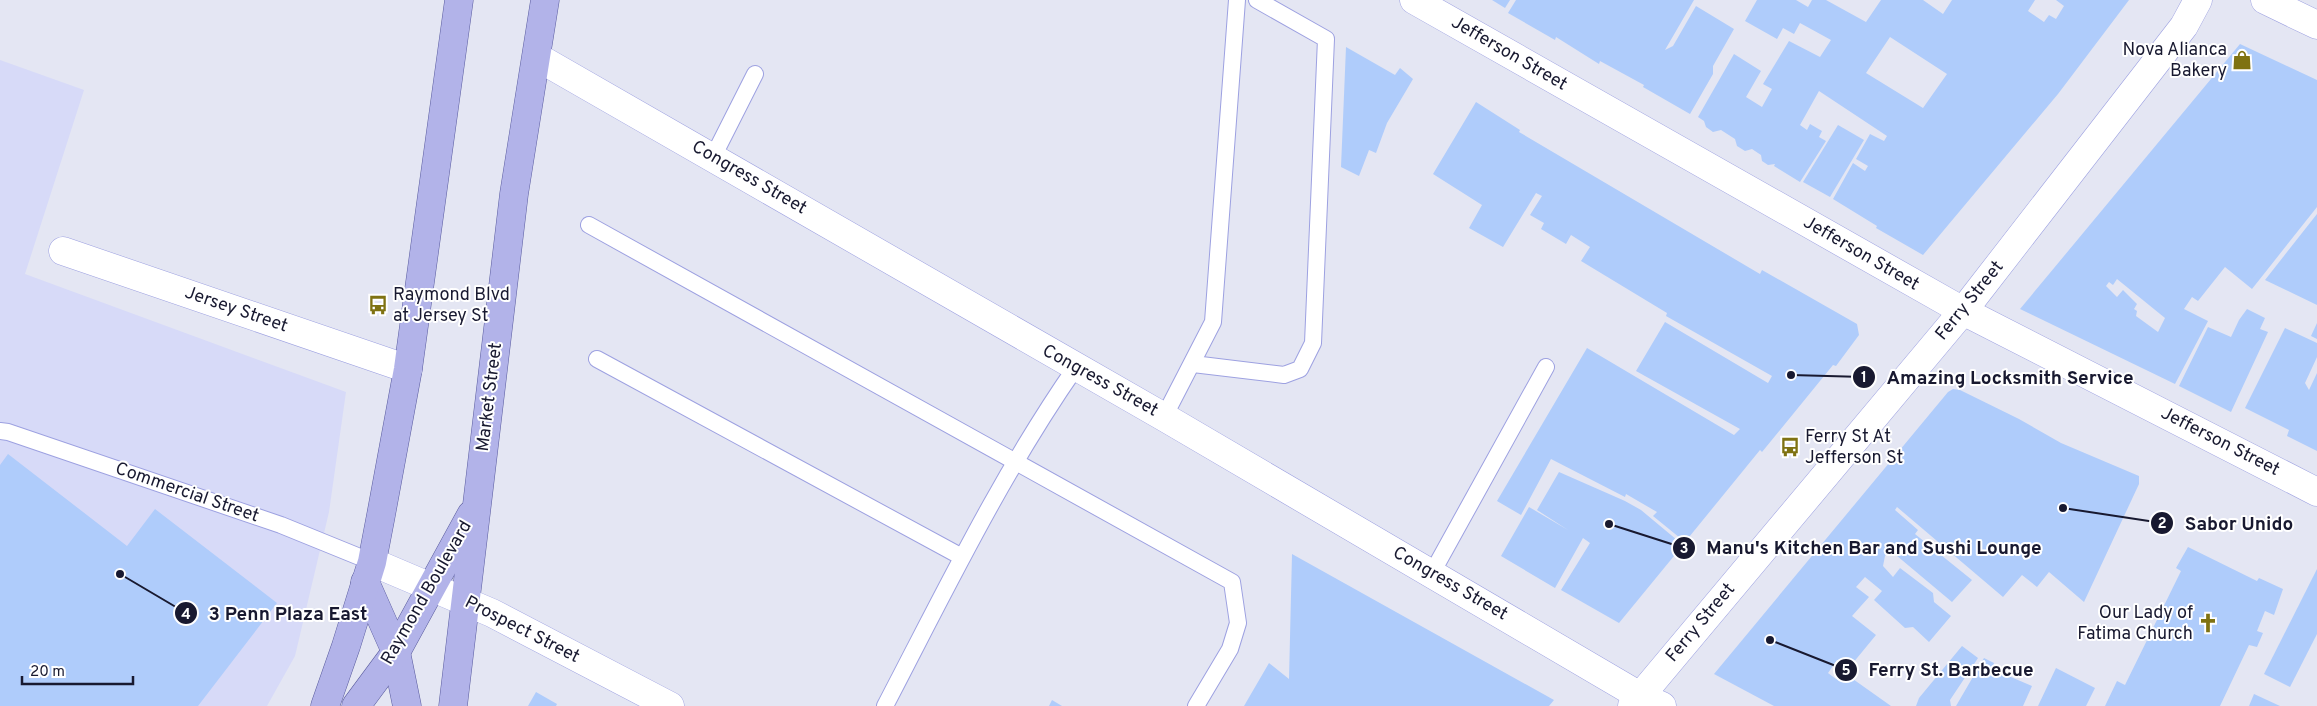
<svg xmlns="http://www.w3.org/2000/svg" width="2317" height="706" font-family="Overpass,sans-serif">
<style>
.built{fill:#d7daf8}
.building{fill:#afccfb;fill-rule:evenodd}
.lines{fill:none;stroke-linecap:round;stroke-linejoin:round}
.lane-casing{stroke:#9da1e1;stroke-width:18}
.street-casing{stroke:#9da1e1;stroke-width:29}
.secondary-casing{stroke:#9da1e1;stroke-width:29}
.primary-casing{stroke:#5a5c9f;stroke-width:29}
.lane{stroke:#fff;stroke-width:16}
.street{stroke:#fff;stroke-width:28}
.secondary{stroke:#fff;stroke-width:28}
.primary{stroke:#b2b3e9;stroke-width:28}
.labels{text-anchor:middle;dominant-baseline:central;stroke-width:4;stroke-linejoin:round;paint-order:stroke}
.poi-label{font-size:18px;fill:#181930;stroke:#fff;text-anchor:end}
.street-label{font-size:18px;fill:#181930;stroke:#fff}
.leader{fill:none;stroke:#181930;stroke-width:2}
.callout-dot{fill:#181930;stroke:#fff;stroke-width:2}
.mark-label{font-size:15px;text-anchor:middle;font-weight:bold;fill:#fff}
.callout-label{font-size:19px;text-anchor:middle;font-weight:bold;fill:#181930;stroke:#fff;stroke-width:4;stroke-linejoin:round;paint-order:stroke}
</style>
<rect width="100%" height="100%" fill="#e4e6f3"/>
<polygon class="built" points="0,60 84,90 25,274 346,392 329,512 295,656 267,706 0,706"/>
<g class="building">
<polygon points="1492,0 1510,0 1505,8"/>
<polygon points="1516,0 1694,0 1665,50 1673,46 1696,6 1734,29 1713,66 1713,74 1690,114 1643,87 1644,85 1600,61 1599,64 1556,37 1555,40 1508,13"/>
<path d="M1757,0H1796L1808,7L1812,0H1826L1866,22L1881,0H1923L1943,14L1952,0H2035L2028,11L2044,22L2049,15L2056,19L2064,6L2056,0H2129L2058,94L1923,255L1876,228L1877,226L1833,199L1853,163L1865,171L1868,166L1856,159L1870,134L1884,141L1887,136L1819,91L1800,125L1807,130L1810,124L1822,131L1819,137L1826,141L1800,182L1774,166L1775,164L1768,165L1762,161L1761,155L1752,149L1745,151L1737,146L1735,139L1721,130L1713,132L1706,127L1704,121L1698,117L1734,54L1761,71L1746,97L1762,107L1772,89L1763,84L1789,41L1820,57L1831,40L1800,23L1794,34L1783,28L1777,39L1745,21ZM1890,37L1947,74L1923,108L1866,73Z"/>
<path d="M2240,44L2317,80V207L2252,289L2225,267L2198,301L2192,297L2184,309L2208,321L2175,384L2020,309ZM2117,279L2165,318L2158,332L2136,316L2137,311L2134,309L2137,304L2123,290L2117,297L2106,286L2109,282L2113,285Z"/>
<polygon points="1346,47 1395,75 1400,68 1413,79 1387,123 1376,153 1369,150 1359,176 1341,167"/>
<polygon points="1476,102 1520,130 1519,132 1760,274 1762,270 1857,324 1859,335 1836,366 1833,365 1762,452 1760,450 1685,542 1653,516 1657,512 1626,494 1625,497 1551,459 1521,515 1497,501 1587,348 1734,435 1740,429 1636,371 1665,322 1768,383 1772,376 1666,316 1667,313 1581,261 1590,247 1571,235 1566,244 1541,229 1544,223 1530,215 1542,196 1536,193 1503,247 1469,228 1482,205 1433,174"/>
<polygon points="1838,125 1864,140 1830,197 1803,182"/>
<polygon points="2317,214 2317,305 2265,280"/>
<polygon points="2247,309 2265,318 2260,329 2268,332 2231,412 2179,386 2208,327 2231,337 2239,320"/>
<polygon points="2317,323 2317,339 2311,336"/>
<polygon points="2285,328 2317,343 2317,357 2305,383 2309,390 2317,373 2317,451 2287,436 2289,430 2245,408"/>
<polygon points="1953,389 1960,390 2019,419 2061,443 2139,476 2139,484 2084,602 2049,572 2037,587 2022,575 2003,597 1897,507 1895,510 1918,530 1915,534 1972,580 1952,602 1890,550 1885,556 1883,566 1893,577 1900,568 1933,593 1934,602 1951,616 1929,642 1913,627 1905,628 1874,600 1882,591 1865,577 1856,587 1869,597 1852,616 1876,635 1848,669 1837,660 1828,673 1836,679 1843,672 1891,706 1774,706 1714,674 1948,392"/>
<polygon points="8,454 127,546 155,509 277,603 198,706 0,706 0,465"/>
<polygon points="1559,472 1625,501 1641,510 1683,545 1619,623 1561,590 1590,543 1583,538 1555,588 1501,556 1529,507 1568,530 1537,510"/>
<polygon points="2188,547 2257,581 2259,578 2283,589 2274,615 2265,611 2257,631 2263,633 2257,647 2249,645 2220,706 2105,706 2117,681 2125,685 2181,571 2176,568"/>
<polygon points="1292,554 1554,700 1549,706 1244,706 1269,663 1289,679"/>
<polygon points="2317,569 2317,634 2290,687 2264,674"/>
<polygon points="1962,646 1978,658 1950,700 1951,706 1916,706 1919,698"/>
<polygon points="1984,658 1994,663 1992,669 2032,686 2023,706 1956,706"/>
<polygon points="2056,668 2095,688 2086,706 2038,706"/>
<polygon points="536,692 557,704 556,706 528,706"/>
<polygon points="2254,694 2280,706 2249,706"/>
<polygon points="1052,700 1062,706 1049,706"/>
</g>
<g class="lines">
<defs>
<g id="lane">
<polyline points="713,157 755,74"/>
<polyline points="589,225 1232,582 1238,623 1230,649 1196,706"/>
<polyline points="597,359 962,557"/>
<polyline points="1193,364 1284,375 1300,369 1313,343 1326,39 1257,0"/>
<polyline points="1164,417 1213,322 1237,0"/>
<polyline points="0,431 8,432 281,525 372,562"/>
<polyline points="1432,573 1546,367"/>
<path d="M885,706C945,591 1002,473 1076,367"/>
</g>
<g id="street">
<polyline points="1414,0 1963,311 2317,492"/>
<polyline points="2265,0 2317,25"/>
<polyline points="537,57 1164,417 1640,696 1662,706"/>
<polyline points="63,251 408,369"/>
<polyline points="372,562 492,613 670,706"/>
</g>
<polyline id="secondary" points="1632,706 1963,311 2184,26 2198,0"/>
<g id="primary">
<polyline points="365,582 396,652 407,706"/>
<polyline points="325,706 346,646 372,562 381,515 408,369 459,0"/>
<polyline points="356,706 396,652 471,515"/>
<polyline points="453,706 514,194 545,0"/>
</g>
</defs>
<use href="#lane" class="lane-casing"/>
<use href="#street" class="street-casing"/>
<use href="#secondary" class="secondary-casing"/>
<use href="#primary" class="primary-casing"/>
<use href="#lane" class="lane"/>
<use href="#street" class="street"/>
<use href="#secondary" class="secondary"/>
<use href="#primary" class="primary"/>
</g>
<defs>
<symbol id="shop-bare" viewBox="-9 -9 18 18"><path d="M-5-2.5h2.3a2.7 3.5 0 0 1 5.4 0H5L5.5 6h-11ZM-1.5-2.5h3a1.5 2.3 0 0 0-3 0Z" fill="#7f7212" stroke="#fff" stroke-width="2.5" paint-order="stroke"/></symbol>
<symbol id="bus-bare" viewBox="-9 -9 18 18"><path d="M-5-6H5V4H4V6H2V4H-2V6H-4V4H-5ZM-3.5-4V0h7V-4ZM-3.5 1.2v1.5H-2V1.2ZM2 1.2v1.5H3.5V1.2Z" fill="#7f7212" stroke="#fff" stroke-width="2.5" paint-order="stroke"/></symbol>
<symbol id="church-bare" viewBox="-9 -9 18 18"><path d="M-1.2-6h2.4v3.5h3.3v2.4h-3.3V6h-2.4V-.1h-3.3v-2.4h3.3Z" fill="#7f7212" stroke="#fff" stroke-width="2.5" paint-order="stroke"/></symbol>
</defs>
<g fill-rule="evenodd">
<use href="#shop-bare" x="2228" y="46" width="28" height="28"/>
<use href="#bus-bare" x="364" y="291" width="28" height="28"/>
<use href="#bus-bare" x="1776" y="433" width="28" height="28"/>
<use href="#church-bare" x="2194" y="609" width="28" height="28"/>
</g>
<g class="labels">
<g class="poi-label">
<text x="2227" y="50">Nova Alianca<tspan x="2227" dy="21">Bakery</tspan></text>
<text x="393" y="295" text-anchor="start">Raymond Blvd<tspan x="393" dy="21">at Jersey St</tspan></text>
<text x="1805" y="437" text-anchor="start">Ferry St At<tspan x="1805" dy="21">Jefferson St</tspan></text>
<text x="2193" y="613">Our Lady of<tspan x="2193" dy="21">Fatima Church</tspan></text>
</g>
<g class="street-label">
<text transform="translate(1509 54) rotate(30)">Jefferson Street</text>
<text transform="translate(749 178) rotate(30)">Congress Street</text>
<text transform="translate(1861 254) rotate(30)">Jefferson Street</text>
<text transform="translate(1970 301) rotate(-51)">Ferry Street</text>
<text transform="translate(236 310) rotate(19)">Jersey Street</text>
<text transform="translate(1100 381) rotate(29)">Congress Street</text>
<text transform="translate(490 397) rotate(-83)">Market Street</text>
<text transform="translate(2220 442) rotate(27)">Jefferson Street</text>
<text transform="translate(187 493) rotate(19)">Commercial Street</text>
<text transform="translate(1450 584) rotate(30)">Congress Street</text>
<text transform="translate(427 593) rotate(-60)">Raymond Boulevard</text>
<text transform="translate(1701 623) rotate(-50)">Ferry Street</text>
<text transform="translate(522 630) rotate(27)">Prospect Street</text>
</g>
</g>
<path class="leader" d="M1791 375L1864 377M2063 508L2162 523M1609 524L1684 548M120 574L186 613M1770 640L1846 670"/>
<g class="callout-dot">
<circle cx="1791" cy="375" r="5"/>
<circle cx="2063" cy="508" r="5"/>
<circle cx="1609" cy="524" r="5"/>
<circle cx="120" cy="574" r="5"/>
<circle cx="1770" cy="640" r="5"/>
<circle cx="1864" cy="377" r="12"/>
<circle cx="2162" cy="523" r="12"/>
<circle cx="1684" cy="548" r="12"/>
<circle cx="186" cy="613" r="12"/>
<circle cx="1846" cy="670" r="12"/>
</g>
<g class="mark-label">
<text x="1864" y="382">1</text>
<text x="2162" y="528">2</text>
<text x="1684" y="553">3</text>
<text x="186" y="619">4</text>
<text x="1846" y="675">5</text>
</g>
<g class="callout-label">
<text x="2010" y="384">Amazing Locksmith Service</text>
<text x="2239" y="530">Sabor Unido</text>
<text x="1874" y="554">Manu's Kitchen Bar and Sushi Lounge</text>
<text x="288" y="620">3 Penn Plaza East</text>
<text x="1951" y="676">Ferry St. Barbecue</text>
</g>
<path d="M22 676v8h111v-8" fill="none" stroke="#181930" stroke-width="2.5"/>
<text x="30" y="676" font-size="15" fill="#181930" stroke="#ffffff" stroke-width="4" paint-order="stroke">20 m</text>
</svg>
